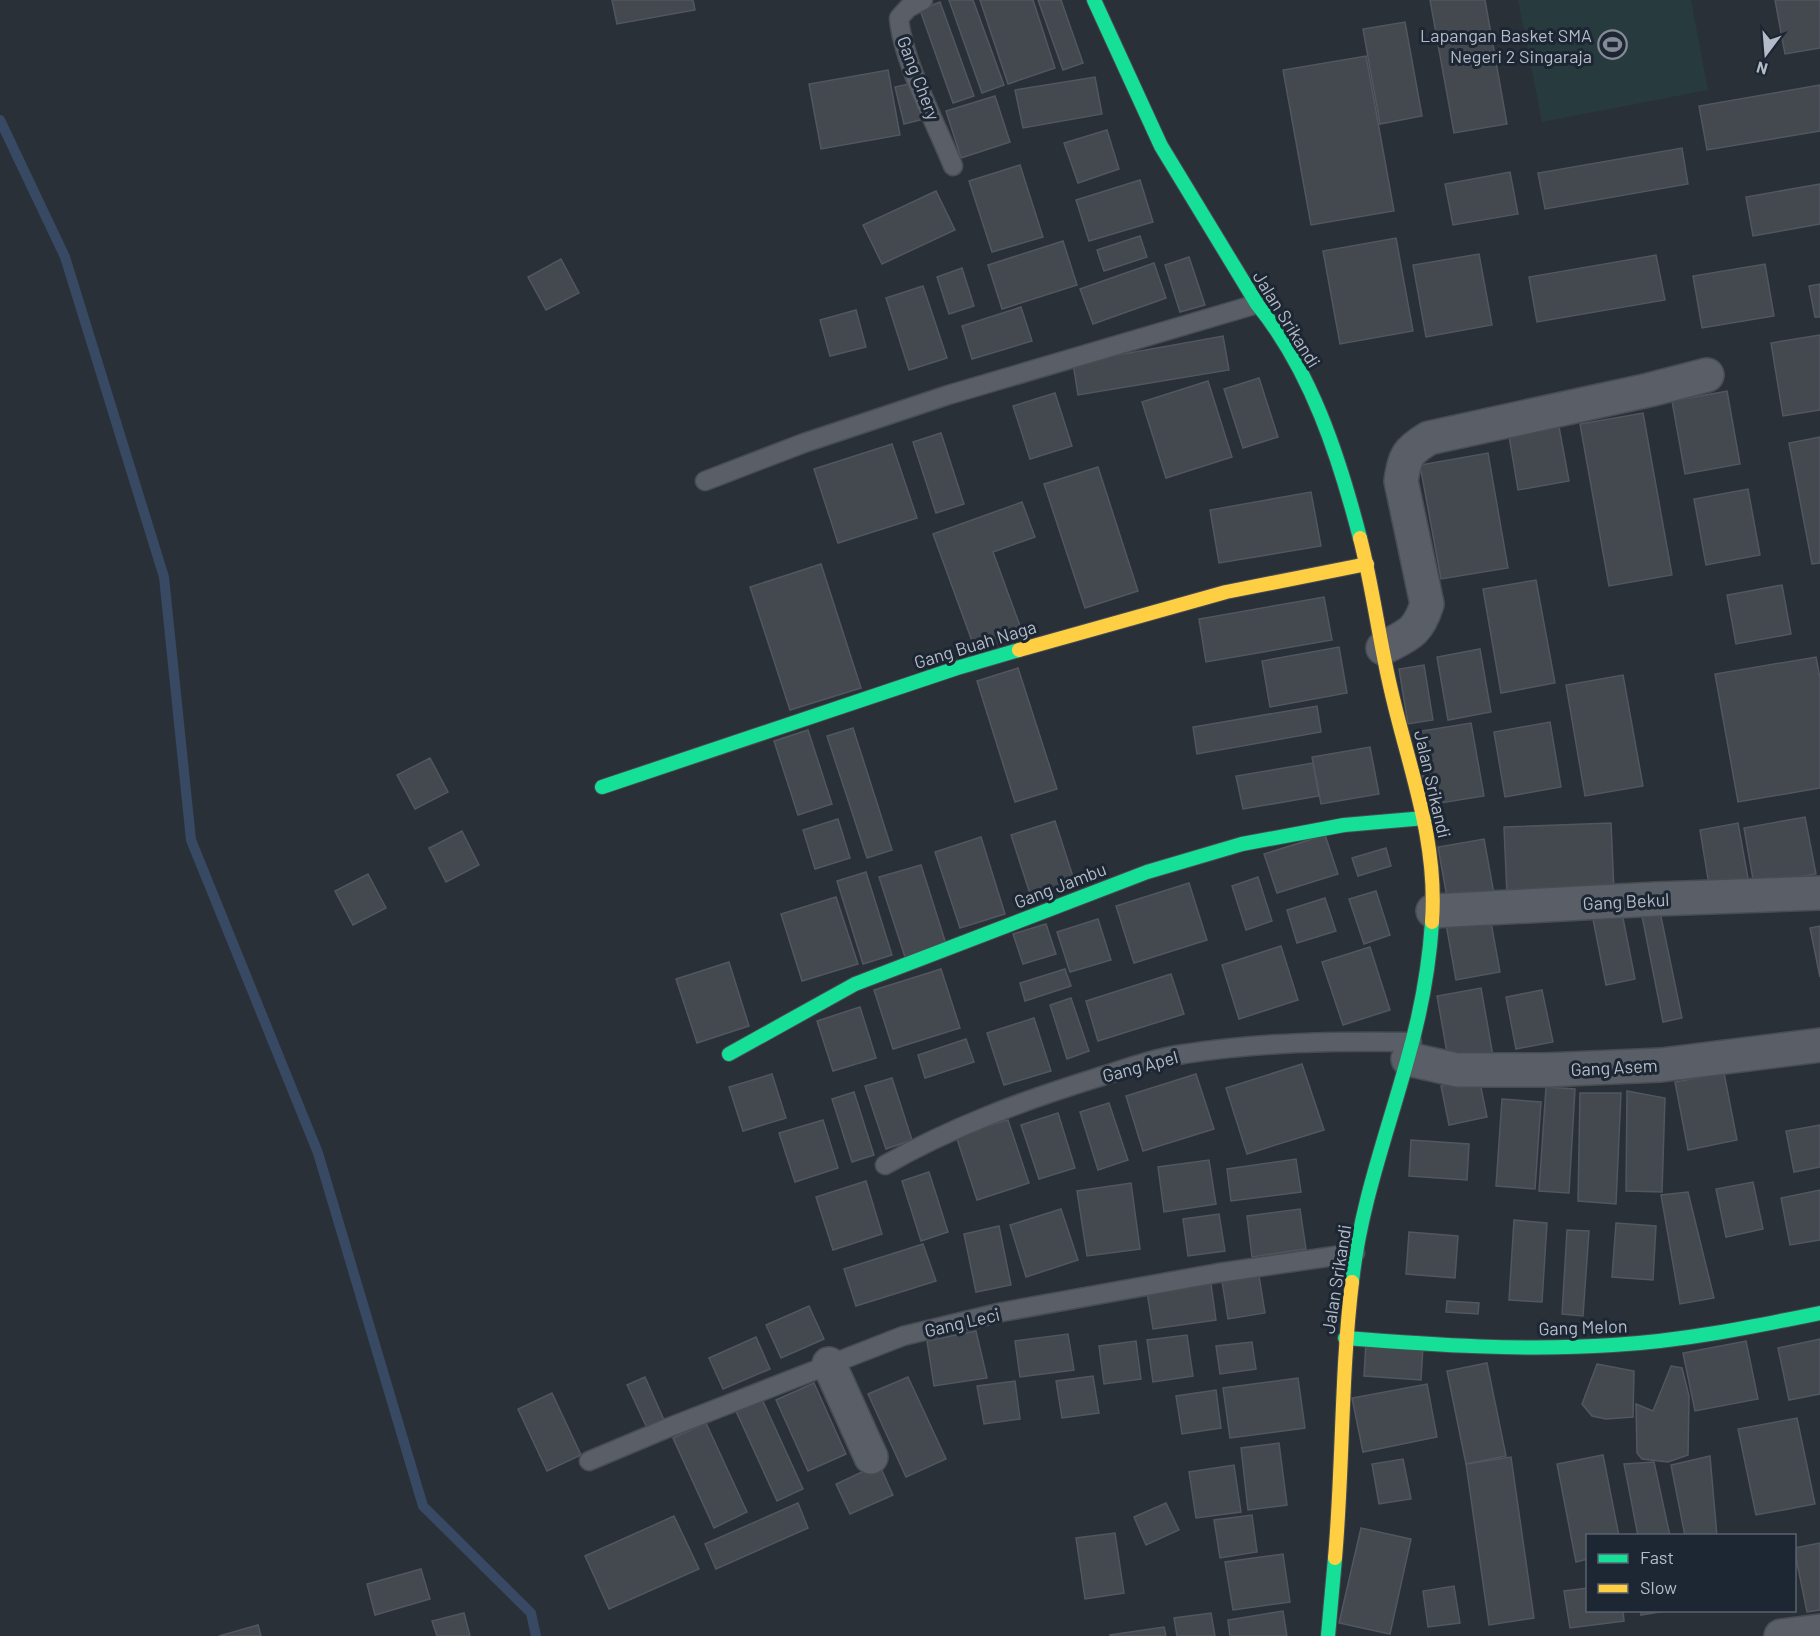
<svg xmlns="http://www.w3.org/2000/svg" width="1820" height="1636" font-family="Barlow,sans-serif">
<style>
.green{fill:#273a3e}
.lines{fill:none;stroke-linecap:round;stroke-linejoin:round}
.stream{stroke:#384963;stroke-width:10}
.building{fill:#444950;stroke:#52575f;stroke-width:1.5}
.lane-casing{stroke:#484c53;stroke-width:21}
.street-casing{stroke:#484c53;stroke-width:36}
.fast-casing{stroke:#484c53;stroke-width:16}
.slow-casing{stroke:#484c53;stroke-width:16}
.lane{stroke:#5a5e66;stroke-width:18}
.street{stroke:#5a5e66;stroke-width:33}
.fast{stroke:#16e098;stroke-width:14}
.slow{stroke:#ffcf43;stroke-width:14}
.labels{text-anchor:middle;dominant-baseline:central;stroke-width:6;stroke-linejoin:round;paint-order:stroke}
.poi-label{font-size:18px;fill:#b4bcc9;stroke:#1d2633;text-anchor:end}
.street-label{font-size:18px;fill:#b4bcc9;stroke:#1d2633}
</style>
<rect width="100%" height="100%" fill="#2a3038"/>
<polygon class="green" points="1518,0 1691,0 1708,90 1542,122"/>
<g class="lines">
<polyline class="stream" points="0,120 65,257 164,577 191,840 318,1153 423,1506 531,1613 536,1636"/>
</g>
<g class="building">
<polygon points="612,0 693,0 695,10 617,24"/>
<polygon points="949,0 973,0 1004,85 982,93"/>
<polygon points="980,0 1033,0 1055,68 1008,84"/>
<polygon points="1038,0 1061,0 1083,63 1063,70"/>
<polygon points="1430,0 1485,0 1507,124 1454,133"/>
<polygon points="1775,0 1820,0 1820,48 1785,54"/>
<polygon points="940,2 974,96 953,103 920,10"/>
<polygon points="1405,22 1422,116 1380,124 1363,29"/>
<polygon points="1366,56 1394,211 1311,225 1283,70"/>
<polygon points="888,70 900,135 821,149 809,84"/>
<polygon points="1095,77 1102,114 1023,128 1015,90"/>
<polygon points="914,83 924,119 904,124 895,87"/>
<polygon points="1820,85 1820,131 1707,150 1699,106"/>
<polygon points="995,96 1010,142 961,158 946,111"/>
<polygon points="1107,130 1119,169 1078,183 1064,143"/>
<polygon points="1682,148 1688,184 1545,209 1538,173"/>
<polygon points="1020,165 1043,237 992,252 969,181"/>
<polygon points="1510,172 1518,214 1453,225 1445,184"/>
<polygon points="1140,180 1153,222 1089,241 1076,200"/>
<polygon points="1820,184 1820,224 1753,236 1746,197"/>
<polygon points="936,191 955,230 882,264 863,225"/>
<polygon points="1140,236 1147,257 1104,271 1097,250"/>
<polygon points="1396,238 1413,331 1340,344 1323,251"/>
<polygon points="1063,241 1077,285 1002,309 988,265"/>
<polygon points="1479,254 1492,325 1426,337 1413,265"/>
<polygon points="1656,255 1665,300 1537,322 1529,277"/>
<polygon points="1189,257 1205,305 1180,312 1165,265"/>
<polygon points="561,259 579,293 546,310 528,277"/>
<polygon points="1154,263 1166,298 1093,324 1080,289"/>
<polygon points="1765,264 1774,316 1702,328 1693,276"/>
<polygon points="962,268 974,306 949,314 937,277"/>
<polygon points="1820,284 1820,317 1815,317 1809,286"/>
<polygon points="923,286 947,358 909,370 886,298"/>
<polygon points="1021,307 1032,341 972,359 962,326"/>
<polygon points="856,310 866,347 830,356 820,320"/>
<polygon points="1820,335 1820,410 1783,416 1771,343"/>
<polygon points="1223,336 1229,370 1078,395 1073,363"/>
<polygon points="1259,378 1278,437 1243,448 1224,389"/>
<polygon points="1208,381 1232,457 1166,478 1142,402"/>
<polygon points="1727,391 1740,464 1685,474 1672,401"/>
<polygon points="1055,393 1072,446 1030,459 1013,406"/>
<polygon points="1643,413 1672,575 1609,586 1580,424"/>
<polygon points="1557,416 1569,481 1518,490 1507,424"/>
<polygon points="941,433 964,504 936,513 913,442"/>
<polygon points="1820,437 1820,563 1812,564 1789,443"/>
<polygon points="892,444 917,518 838,543 814,469"/>
<polygon points="1488,453 1508,568 1441,579 1420,465"/>
<polygon points="1098,467 1138,591 1085,608 1044,484"/>
<polygon points="1748,489 1760,555 1706,565 1694,499"/>
<polygon points="1311,492 1321,546 1219,563 1210,510"/>
<polygon points="1022,502 1035,537 993,552 1023,634 976,652 933,534"/>
<polygon points="821,564 861,688 790,710 750,587"/>
<polygon points="1536,580 1555,683 1501,693 1483,589"/>
<polygon points="1782,585 1791,634 1736,644 1727,595"/>
<polygon points="1324,597 1332,640 1206,662 1199,619"/>
<polygon points="1339,647 1347,693 1270,707 1262,661"/>
<polygon points="1480,649 1491,712 1448,720 1437,657"/>
<polygon points="1816,657 1820,678 1820,788 1738,802 1715,674"/>
<polygon points="1424,665 1433,720 1408,724 1399,669"/>
<polygon points="1018,668 1057,789 1015,802 977,681"/>
<polygon points="1623,675 1643,786 1585,796 1566,685"/>
<polygon points="1317,706 1321,732 1197,754 1193,727"/>
<polygon points="1550,722 1561,787 1505,797 1494,732"/>
<polygon points="1471,723 1484,796 1428,805 1415,732"/>
<polygon points="853,728 892,850 867,858 827,736"/>
<polygon points="808,730 832,804 798,815 774,741"/>
<polygon points="1370,747 1379,794 1321,804 1312,757"/>
<polygon points="430,758 448,792 415,809 397,775"/>
<polygon points="1313,763 1319,796 1243,809 1236,776"/>
<polygon points="1805,817 1816,874 1754,885 1744,828"/>
<polygon points="838,819 850,858 815,869 803,830"/>
<polygon points="1055,821 1076,886 1032,900 1011,835"/>
<polygon points="1611,823 1614,892 1507,895 1504,827"/>
<polygon points="1738,823 1749,884 1710,891 1700,830"/>
<polygon points="462,831 479,865 446,882 429,848"/>
<polygon points="1325,835 1338,874 1277,893 1264,854"/>
<polygon points="981,837 1005,914 960,928 935,852"/>
<polygon points="1484,839 1494,894 1448,903 1438,847"/>
<polygon points="1386,848 1391,866 1358,876 1352,858"/>
<polygon points="921,865 946,944 905,957 879,877"/>
<polygon points="866,872 892,955 863,964 837,881"/>
<polygon points="368,874 386,908 353,925 335,891"/>
<polygon points="1258,877 1272,921 1246,930 1232,886"/>
<polygon points="1189,883 1207,940 1134,963 1116,906"/>
<polygon points="1376,891 1390,935 1364,944 1349,899"/>
<polygon points="836,897 858,964 802,981 781,914"/>
<polygon points="1325,898 1336,931 1297,943 1287,910"/>
<polygon points="1621,908 1635,979 1606,985 1592,914"/>
<polygon points="1660,912 1682,1018 1663,1022 1642,916"/>
<polygon points="1490,917 1500,972 1456,980 1446,924"/>
<polygon points="1098,919 1111,960 1070,972 1057,932"/>
<polygon points="1046,924 1056,954 1023,964 1013,934"/>
<polygon points="1820,926 1820,977 1810,928"/>
<polygon points="1281,946 1298,1000 1239,1019 1222,965"/>
<polygon points="1370,947 1390,1010 1343,1025 1322,962"/>
<polygon points="729,962 749,1026 697,1043 676,979"/>
<polygon points="941,969 960,1028 893,1049 874,990"/>
<polygon points="1065,969 1071,986 1025,1001 1020,983"/>
<polygon points="1171,974 1184,1014 1098,1041 1086,1001"/>
<polygon points="1481,988 1493,1056 1449,1064 1437,996"/>
<polygon points="1542,990 1553,1042 1516,1049 1506,997"/>
<polygon points="1071,998 1089,1051 1067,1059 1050,1005"/>
<polygon points="860,1007 876,1058 833,1071 817,1021"/>
<polygon points="1034,1018 1051,1071 1004,1085 987,1033"/>
<polygon points="966,1039 974,1062 925,1078 918,1055"/>
<polygon points="1302,1064 1324,1130 1247,1154 1226,1088"/>
<polygon points="1724,1073 1737,1140 1688,1150 1675,1082"/>
<polygon points="772,1074 786,1118 743,1131 729,1087"/>
<polygon points="1196,1074 1214,1129 1143,1151 1126,1096"/>
<polygon points="892,1078 912,1140 886,1149 865,1086"/>
<polygon points="1479,1078 1487,1117 1449,1125 1441,1086"/>
<polygon points="1546,1087 1575,1089 1569,1193 1539,1191"/>
<polygon points="1627,1091 1665,1098 1662,1192 1626,1191"/>
<polygon points="854,1092 874,1155 852,1162 832,1099"/>
<polygon points="1580,1093 1621,1093 1616,1204 1578,1201"/>
<polygon points="1502,1099 1541,1102 1535,1189 1496,1186"/>
<polygon points="1109,1103 1128,1160 1098,1170 1080,1112"/>
<polygon points="1058,1113 1075,1168 1039,1179 1021,1125"/>
<polygon points="823,1120 838,1168 795,1182 779,1133"/>
<polygon points="1008,1120 1029,1183 977,1200 956,1136"/>
<polygon points="1820,1125 1820,1167 1794,1172 1786,1131"/>
<polygon points="1411,1140 1469,1144 1467,1180 1409,1176"/>
<polygon points="1296,1159 1301,1192 1231,1201 1227,1169"/>
<polygon points="1209,1160 1216,1204 1164,1212 1158,1167"/>
<polygon points="929,1172 948,1232 921,1241 902,1181"/>
<polygon points="866,1181 882,1234 833,1250 816,1197"/>
<polygon points="1753,1182 1763,1229 1726,1237 1716,1189"/>
<polygon points="1131,1183 1140,1249 1087,1256 1077,1191"/>
<polygon points="1820,1190 1820,1240 1790,1245 1781,1198"/>
<polygon points="1688,1192 1714,1298 1680,1304 1661,1195"/>
<polygon points="1061,1209 1078,1260 1026,1277 1010,1225"/>
<polygon points="1300,1209 1306,1249 1252,1257 1247,1216"/>
<polygon points="1219,1214 1225,1251 1188,1256 1183,1219"/>
<polygon points="1514,1220 1547,1223 1542,1302 1509,1300"/>
<polygon points="1616,1223 1656,1226 1653,1280 1612,1277"/>
<polygon points="999,1226 1011,1285 976,1292 964,1234"/>
<polygon points="1567,1230 1589,1231 1583,1316 1562,1314"/>
<polygon points="1409,1232 1458,1236 1455,1278 1406,1274"/>
<polygon points="923,1244 936,1281 856,1306 844,1269"/>
<polygon points="1259,1276 1265,1313 1228,1319 1222,1281"/>
<polygon points="1211,1284 1216,1320 1153,1329 1147,1292"/>
<polygon points="1447,1301 1479,1303 1478,1314 1446,1312"/>
<polygon points="809,1306 824,1339 781,1358 766,1325"/>
<polygon points="976,1331 987,1378 934,1386 927,1341"/>
<polygon points="1068,1334 1074,1370 1020,1377 1015,1341"/>
<polygon points="1187,1335 1193,1376 1153,1382 1147,1340"/>
<polygon points="756,1337 770,1369 723,1389 709,1358"/>
<polygon points="1820,1339 1820,1394 1789,1400 1778,1348"/>
<polygon points="1136,1341 1141,1379 1104,1384 1099,1346"/>
<polygon points="1746,1341 1758,1399 1695,1411 1683,1353"/>
<polygon points="1252,1342 1256,1369 1220,1374 1216,1346"/>
<polygon points="1366,1342 1423,1346 1421,1380 1364,1376"/>
<polygon points="1487,1363 1506,1456 1466,1464 1447,1371"/>
<polygon points="1597,1364 1634,1371 1633,1417 1606,1419 1592,1416 1582,1404"/>
<polygon points="1671,1366 1682,1368 1689,1396 1688,1455 1668,1462 1642,1459 1637,1453 1636,1404 1653,1411"/>
<polygon points="1093,1376 1099,1413 1062,1418 1056,1381"/>
<polygon points="645,1377 664,1420 647,1428 627,1385"/>
<polygon points="908,1377 946,1459 906,1477 868,1394"/>
<polygon points="1298,1378 1305,1428 1230,1438 1223,1388"/>
<polygon points="1015,1381 1020,1419 984,1424 977,1386"/>
<polygon points="814,1383 846,1454 808,1471 776,1400"/>
<polygon points="1427,1384 1437,1437 1363,1452 1352,1398"/>
<polygon points="1216,1390 1221,1428 1182,1434 1176,1396"/>
<polygon points="552,1393 581,1455 547,1471 518,1409"/>
<polygon points="762,1399 803,1489 777,1501 736,1411"/>
<polygon points="1797,1418 1815,1504 1756,1515 1738,1429"/>
<polygon points="706,1423 747,1512 714,1528 673,1438"/>
<polygon points="1279,1443 1287,1505 1248,1510 1241,1448"/>
<polygon points="1603,1455 1619,1536 1588,1536 1588,1559 1576,1562 1557,1464"/>
<polygon points="1710,1456 1717,1536 1685,1536 1671,1465"/>
<polygon points="1511,1457 1534,1618 1489,1625 1466,1464"/>
<polygon points="1403,1459 1411,1499 1379,1504 1372,1464"/>
<polygon points="1654,1462 1670,1536 1638,1536 1624,1464"/>
<polygon points="879,1464 893,1495 850,1514 836,1484"/>
<polygon points="1234,1465 1241,1512 1196,1518 1189,1472"/>
<polygon points="798,1503 808,1528 716,1569 705,1544"/>
<polygon points="1166,1503 1179,1530 1146,1545 1134,1517"/>
<polygon points="1252,1515 1257,1552 1220,1558 1214,1520"/>
<polygon points="674,1516 699,1569 609,1609 585,1556"/>
<polygon points="1361,1528 1411,1539 1390,1634 1339,1623"/>
<polygon points="1115,1533 1124,1593 1085,1599 1076,1538"/>
<polygon points="1820,1543 1820,1610 1807,1612 1794,1548"/>
<polygon points="1283,1554 1290,1602 1233,1610 1225,1562"/>
<polygon points="421,1569 430,1599 375,1615 367,1584"/>
<polygon points="1454,1586 1460,1623 1428,1627 1423,1591"/>
<polygon points="1588,1588 1588,1610 1623,1610 1624,1621 1570,1628 1564,1591"/>
<polygon points="1641,1610 1671,1610 1641,1615"/>
<polygon points="1283,1611 1287,1636 1230,1636 1228,1620"/>
<polygon points="464,1613 470,1636 437,1636 432,1621"/>
<polygon points="1211,1613 1215,1636 1177,1636 1174,1618"/>
<polygon points="258,1625 261,1636 219,1636"/>
<polygon points="1164,1627 1166,1636 1110,1636 1110,1635"/>
</g>
<g class="lines">
<defs>
<g id="lane">
<path d="M923,0L908,8L899,18C902,59 937,126 953,166"/>
<polyline points="705,481 804,443 948,395 1257,304"/>
<path d="M885,1165C952,1127 1022,1101 1096,1078C1125,1069 1154,1058 1184,1054C1260,1042 1335,1041 1412,1042"/>
<polyline points="589,1461 665,1429 903,1336 1002,1312 1218,1273 1355,1253"/>
</g>
<g id="street">
<path d="M1383,648C1408,635 1418,633 1427,604L1401,481C1405,456 1407,451 1429,438L1649,390L1707,375"/>
<polyline points="1433,911 1656,899 1820,893"/>
<polyline points="1408,1059 1457,1070 1545,1070 1661,1065 1820,1045"/>
<polyline points="829,1364 871,1457"/>
<polyline points="1781,1636 1820,1631"/>
</g>
<g id="fast">
<path d="M1094,0L1161,146L1257,304C1311,370 1339,457 1360,538"/>
<polyline points="602,787 957,668 1019,650"/>
<polyline points="729,1054 855,984 1147,872 1242,844 1344,825 1425,818"/>
<path d="M1352,1282C1360,1206 1387,1134 1407,1061C1420,1016 1429,969 1432,922"/>
<path d="M1345,1338C1434,1345 1524,1351 1613,1345C1683,1341 1752,1327 1820,1313"/>
<polyline points="1328,1636 1335,1558"/>
</g>
<g id="slow">
<path d="M1360,538C1373,588 1379,640 1391,690C1409,769 1438,840 1432,922"/>
<polyline points="1019,650 1226,592 1367,564"/>
<path d="M1335,1558C1343,1466 1341,1373 1352,1282"/>
</g>
</defs>
<use href="#lane" class="lane-casing"/>
<use href="#street" class="street-casing"/>
<use href="#fast" class="fast-casing"/>
<use href="#slow" class="slow-casing"/>
<use href="#lane" class="lane"/>
<use href="#street" class="street"/>
<use href="#fast" class="fast"/>
<use href="#slow" class="slow"/>
</g>
<defs>
<symbol id="stadium-ring" viewBox="-11 -11 22 22"><circle r="9.5" fill="#1d2633" stroke="#848b96" stroke-width="1.5"/><path d="M0-5a6.5 5 0 1 0 0 10a6.5 5 0 1 0 0-10ZM-3.5-1.8h7v3.6h-7Z" fill="#848b96"/></symbol>
</defs>
<g fill-rule="evenodd">
<use href="#stadium-ring" x="1596" y="28" width="33" height="33"/>
</g>
<g class="labels">
<g class="poi-label">
<text x="1592" y="35">Lapangan Basket SMA<tspan x="1592" dy="21">Negeri 2 Singaraja</tspan></text>
</g>
<g class="street-label">
<text transform="translate(919 78) rotate(69)">Gang Chery</text>
<text transform="translate(1287 319) rotate(58)">Jalan Srikandi</text>
<text transform="translate(975 644) rotate(-17)">Gang Buah Naga</text>
<text transform="translate(1433 784) rotate(77)">Jalan Srikandi</text>
<text transform="translate(1060 885) rotate(-21)">Gang Jambu</text>
<text transform="translate(1626 901) rotate(-3)">Gang Bekul</text>
<text transform="translate(1140 1066) rotate(-15)">Gang Apel</text>
<text transform="translate(1614 1067) rotate(-3)">Gang Asem</text>
<text transform="translate(1336 1279) rotate(-81)">Jalan Srikandi</text>
<text transform="translate(962 1322) rotate(-13)">Gang Leci</text>
<text transform="translate(1583 1327) rotate(-2)">Gang Melon</text>
</g>
</g>
<rect x="1586" y="1534" width="210" height="78" fill="#1d2633" stroke="#59626f" stroke-width="1.5"/>
<rect x="1598" y="1554" width="30" height="9" fill="#16e098" stroke="#59626f" stroke-width="1.5"/>
<text x="1640" y="1564" font-size="18" fill="#b4bcc9">Fast</text>
<rect x="1598" y="1584" width="30" height="9" fill="#ffcf43" stroke="#59626f" stroke-width="1.5"/>
<text x="1640" y="1594" font-size="18" fill="#b4bcc9">Slow</text>
<g transform="translate(1766 54) rotate(196)" stroke="#1d2633" stroke-width="4.5" paint-order="stroke">
<path d="M0-4.5L10 22L0 15L-10 22Z" fill="#b4bcc9"/>
<text y="-9" font-size="16" font-weight="bold" text-anchor="middle" fill="#b4bcc9">N</text>
</g>
</svg>
